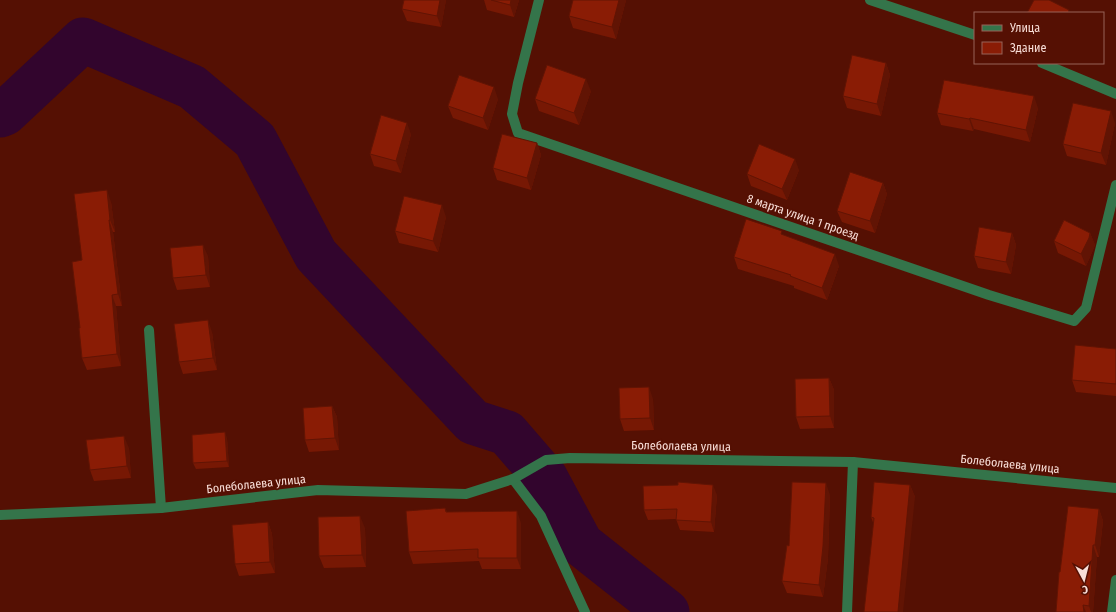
<svg xmlns="http://www.w3.org/2000/svg" width="1116" height="612" font-family="'Fira Sans Condensed',sans-serif">
<style>
.lines{fill:none;stroke-linecap:round;stroke-linejoin:round}
.river{stroke:#32052d;stroke-width:45}
.minor{stroke:#34744a;stroke-width:10}
.wall{fill:#771804}
.shaded-wall{fill:#611404}
.building{fill:#8a1c05;stroke:#611404}
.labels{text-anchor:middle;dominant-baseline:central;stroke-width:3.5;stroke-linejoin:round;paint-order:stroke}
.street-label{font-size:12px;fill:#f9ded8;stroke:#551003}
</style>
<rect width="100%" height="100%" fill="#551003"/>
<g class="lines">
<polyline class="river" points="0,115 5,113 83,40 192,87 255,140 316,255 473,422 507,433 545,477 581,544 667,612"/>
<g class="minor">
<polyline points="539,0 518,83 512,114 518,133 989,295 1074,321 1086,308 1116,185"/>
<polyline points="870,0 975,35"/>
<polyline points="1042,63 1116,94"/>
<polyline points="149,330 161,508"/>
<polyline points="513,479 541,516 585,612"/>
<polyline points="0,515 161,508 318,490 466,494 513,479 546,460 570,458 853,462 1116,488"/>
<polyline points="847,612 853,462"/>
<polyline points="1112,612 1116,580"/>
</g>
</g>
<g class="wall">
<polygon points="446,0 441,27 407,21 402,9"/>
<polygon points="484,0 519,0 514,17 487,10"/>
<polygon points="626,0 616,39 573,28 569,16"/>
<polygon points="886,63 890,75 881,116 847,108 843,96"/>
<polygon points="591,91 579,125 539,111 535,99"/>
<polygon points="498,99 488,130 453,118 448,106"/>
<polygon points="1038,108 1030,142 974,129 973,131 941,125 937,113"/>
<polygon points="1115,123 1106,165 1067,156 1063,144"/>
<polygon points="411,134 401,173 374,166 370,154"/>
<polygon points="537,143 541,155 531,190 497,180 493,168"/>
<polygon points="799,170 787,200 751,186 747,174"/>
<polygon points="883,183 887,194 875,233 842,222 837,211"/>
<polygon points="111,202 115,232 113,232 122,306 116,306 121,366 87,370 82,358 80,328 82,260"/>
<polygon points="446,217 438,252 399,243 395,231"/>
<polygon points="1012,233 1016,245 1011,274 978,268 974,256"/>
<polygon points="1090,233 1095,245 1093,250 1086,266 1058,253 1054,241"/>
<polygon points="784,235 839,266 827,300 794,288 794,286 738,269 734,257"/>
<polygon points="208,256 210,287 177,290 173,278"/>
<polygon points="212,332 217,370 183,374 179,362"/>
<polygon points="1116,349 1116,396 1076,392 1072,380"/>
<polygon points="829,378 834,390 834,428 800,429 796,417"/>
<polygon points="653,399 654,430 624,431 620,419"/>
<polygon points="332,406 337,417 339,450 309,452 305,440"/>
<polygon points="227,438 229,467 196,469 193,463"/>
<polygon points="129,448 131,478 94,481 90,470"/>
<polygon points="910,485 915,497 874,525 871,517"/>
<polygon points="717,495 714,532 680,530 676,519 648,520 644,510"/>
<polygon points="830,495 828,558 823,597 787,593 782,581 789,546"/>
<polygon points="445,508 447,512 521,523 521,569 482,569 479,561 413,564 409,552"/>
<polygon points="1099,509 1103,521 1099,557 1097,557 1093,612 1056,612 1060,572"/>
<polygon points="268,522 272,534 275,573 239,576 235,564"/>
<polygon points="365,528 366,567 324,568 319,556"/>
</g>
<g class="shaded-wall">
<polygon points="440,0 446,0 441,27 437,16"/>
<polygon points="511,0 519,0 514,17 510,5"/>
<polygon points="619,0 626,0 616,39 612,27"/>
<polygon points="886,63 890,75 881,116 877,104"/>
<polygon points="586,79 591,91 579,125 574,113"/>
<polygon points="494,87 498,99 488,130 483,118"/>
<polygon points="1034,96 1038,108 1030,142 1026,130"/>
<polygon points="1111,111 1115,123 1106,165 1101,153"/>
<polygon points="970,118 974,129 973,131 969,119"/>
<polygon points="407,123 411,134 401,173 396,161"/>
<polygon points="537,143 541,155 531,190 527,178"/>
<polygon points="795,159 799,170 787,200 782,189"/>
<polygon points="883,183 887,194 875,233 870,221"/>
<polygon points="107,190 111,202 115,232 110,220"/>
<polygon points="442,205 446,217 438,252 433,241"/>
<polygon points="109,220 113,232 122,306 118,294"/>
<polygon points="1012,233 1016,245 1011,274 1006,262"/>
<polygon points="1090,233 1095,245 1093,250 1086,266 1081,254"/>
<polygon points="203,245 208,256 210,287 206,275"/>
<polygon points="835,254 839,266 827,300 822,288"/>
<polygon points="112,295 116,306 121,366 117,354"/>
<polygon points="208,320 212,332 217,370 213,358"/>
<polygon points="829,378 834,390 834,428 830,416"/>
<polygon points="649,387 653,399 654,430 650,418"/>
<polygon points="332,406 337,417 339,450 335,438"/>
<polygon points="225,432 227,438 229,467 227,461"/>
<polygon points="124,436 129,448 131,478 127,466"/>
<polygon points="826,483 830,495 828,558 823,597 819,585"/>
<polygon points="713,485 717,495 714,532 711,522"/>
<polygon points="910,485 915,497 903,612 898,612"/>
<polygon points="1099,509 1103,521 1099,557 1095,545"/>
<polygon points="517,511 521,523 521,569 517,558"/>
<polygon points="360,516 365,528 366,567 362,555"/>
<polygon points="268,522 272,534 275,573 270,562"/>
<polygon points="1093,545 1097,557 1093,612 1091,612 1089,606"/>
<polygon points="1083,605 1086,612 1084,612"/>
</g>
<g class="building">
<polygon points="404,0 440,0 437,16 402,9"/>
<polygon points="491,0 511,0 510,5"/>
<polygon points="573,0 619,0 612,27 569,16"/>
<polygon points="1034,0 1049,0 1069,10 1068,13 1027,13"/>
<polygon points="852,55 886,63 877,104 843,96"/>
<polygon points="547,65 586,79 574,113 535,99"/>
<polygon points="459,75 494,87 483,118 448,106"/>
<polygon points="944,80 1034,96 1026,130 970,118 969,119 937,113"/>
<polygon points="1073,103 1111,111 1101,153 1063,144"/>
<polygon points="381,115 407,123 396,161 370,154"/>
<polygon points="502,134 537,143 527,178 493,168"/>
<polygon points="759,144 795,159 782,189 747,174"/>
<polygon points="850,172 883,183 870,221 837,211"/>
<polygon points="107,190 110,220 109,220 118,294 112,295 117,354 82,358 79,328 80,328 72,262 82,260 74,194"/>
<polygon points="404,196 442,205 433,241 395,231"/>
<polygon points="746,219 782,231 781,234 835,254 822,288 790,276 791,275 734,257"/>
<polygon points="1064,220 1090,233 1089,238 1081,254 1054,241"/>
<polygon points="979,227 1012,233 1006,262 974,256"/>
<polygon points="203,245 206,275 173,278 170,248"/>
<polygon points="208,320 213,358 179,362 174,324"/>
<polygon points="1075,345 1116,349 1116,384 1072,380"/>
<polygon points="829,378 830,416 796,417 795,379"/>
<polygon points="649,387 650,418 620,419 619,388"/>
<polygon points="332,406 335,438 305,440 303,408"/>
<polygon points="225,432 227,461 193,463 192,435"/>
<polygon points="124,436 127,466 90,470 86,440"/>
<polygon points="678,482 713,485 711,522 676,520 677,509 644,510 643,486 678,485"/>
<polygon points="792,482 826,483 823,546 819,585 782,581 787,545 789,546"/>
<polygon points="874,482 910,485 898,612 864,612 874,518 871,517"/>
<polygon points="1068,506 1099,509 1095,545 1093,545 1089,606 1083,605 1084,612 1056,612 1059,572 1060,572"/>
<polygon points="445,508 446,512 517,511 517,558 478,558 478,549 409,552 406,511"/>
<polygon points="360,516 362,555 319,556 318,517"/>
<polygon points="268,522 270,562 235,564 232,525"/>
</g>
<g class="labels">
<g class="street-label">
<text transform="translate(803 217) rotate(19)">8 марта улица 1 проезд</text>
<text transform="translate(681 446) rotate(1)">Болеболаева улица</text>
<text transform="translate(1010 464) rotate(6)">Болеболаева улица</text>
<text transform="translate(256 484) rotate(-6)">Болеболаева улица</text>
</g>
</g>
<rect x="974" y="12" width="130" height="52" fill="#551003" stroke="#976258"/>
<rect x="982" y="25" width="20" height="6" fill="#34744a" stroke="#976258"/>
<text x="1010" y="32" font-size="12" fill="#f9ded8">Улица</text>
<rect x="982" y="42" width="20" height="12" fill="#8a1c05" stroke="#976258"/>
<text x="1010" y="52" font-size="12" fill="#f9ded8">Здание</text>
<g transform="translate(1084 580) rotate(173)" stroke="#551003" stroke-width="3" paint-order="stroke">
<path d="M0-3L7 15L0 10L-7 15Z" fill="#f9ded8"/>
<text y="-6" font-size="11" font-weight="bold" text-anchor="middle" fill="#f9ded8">С</text>
</g>
</svg>
